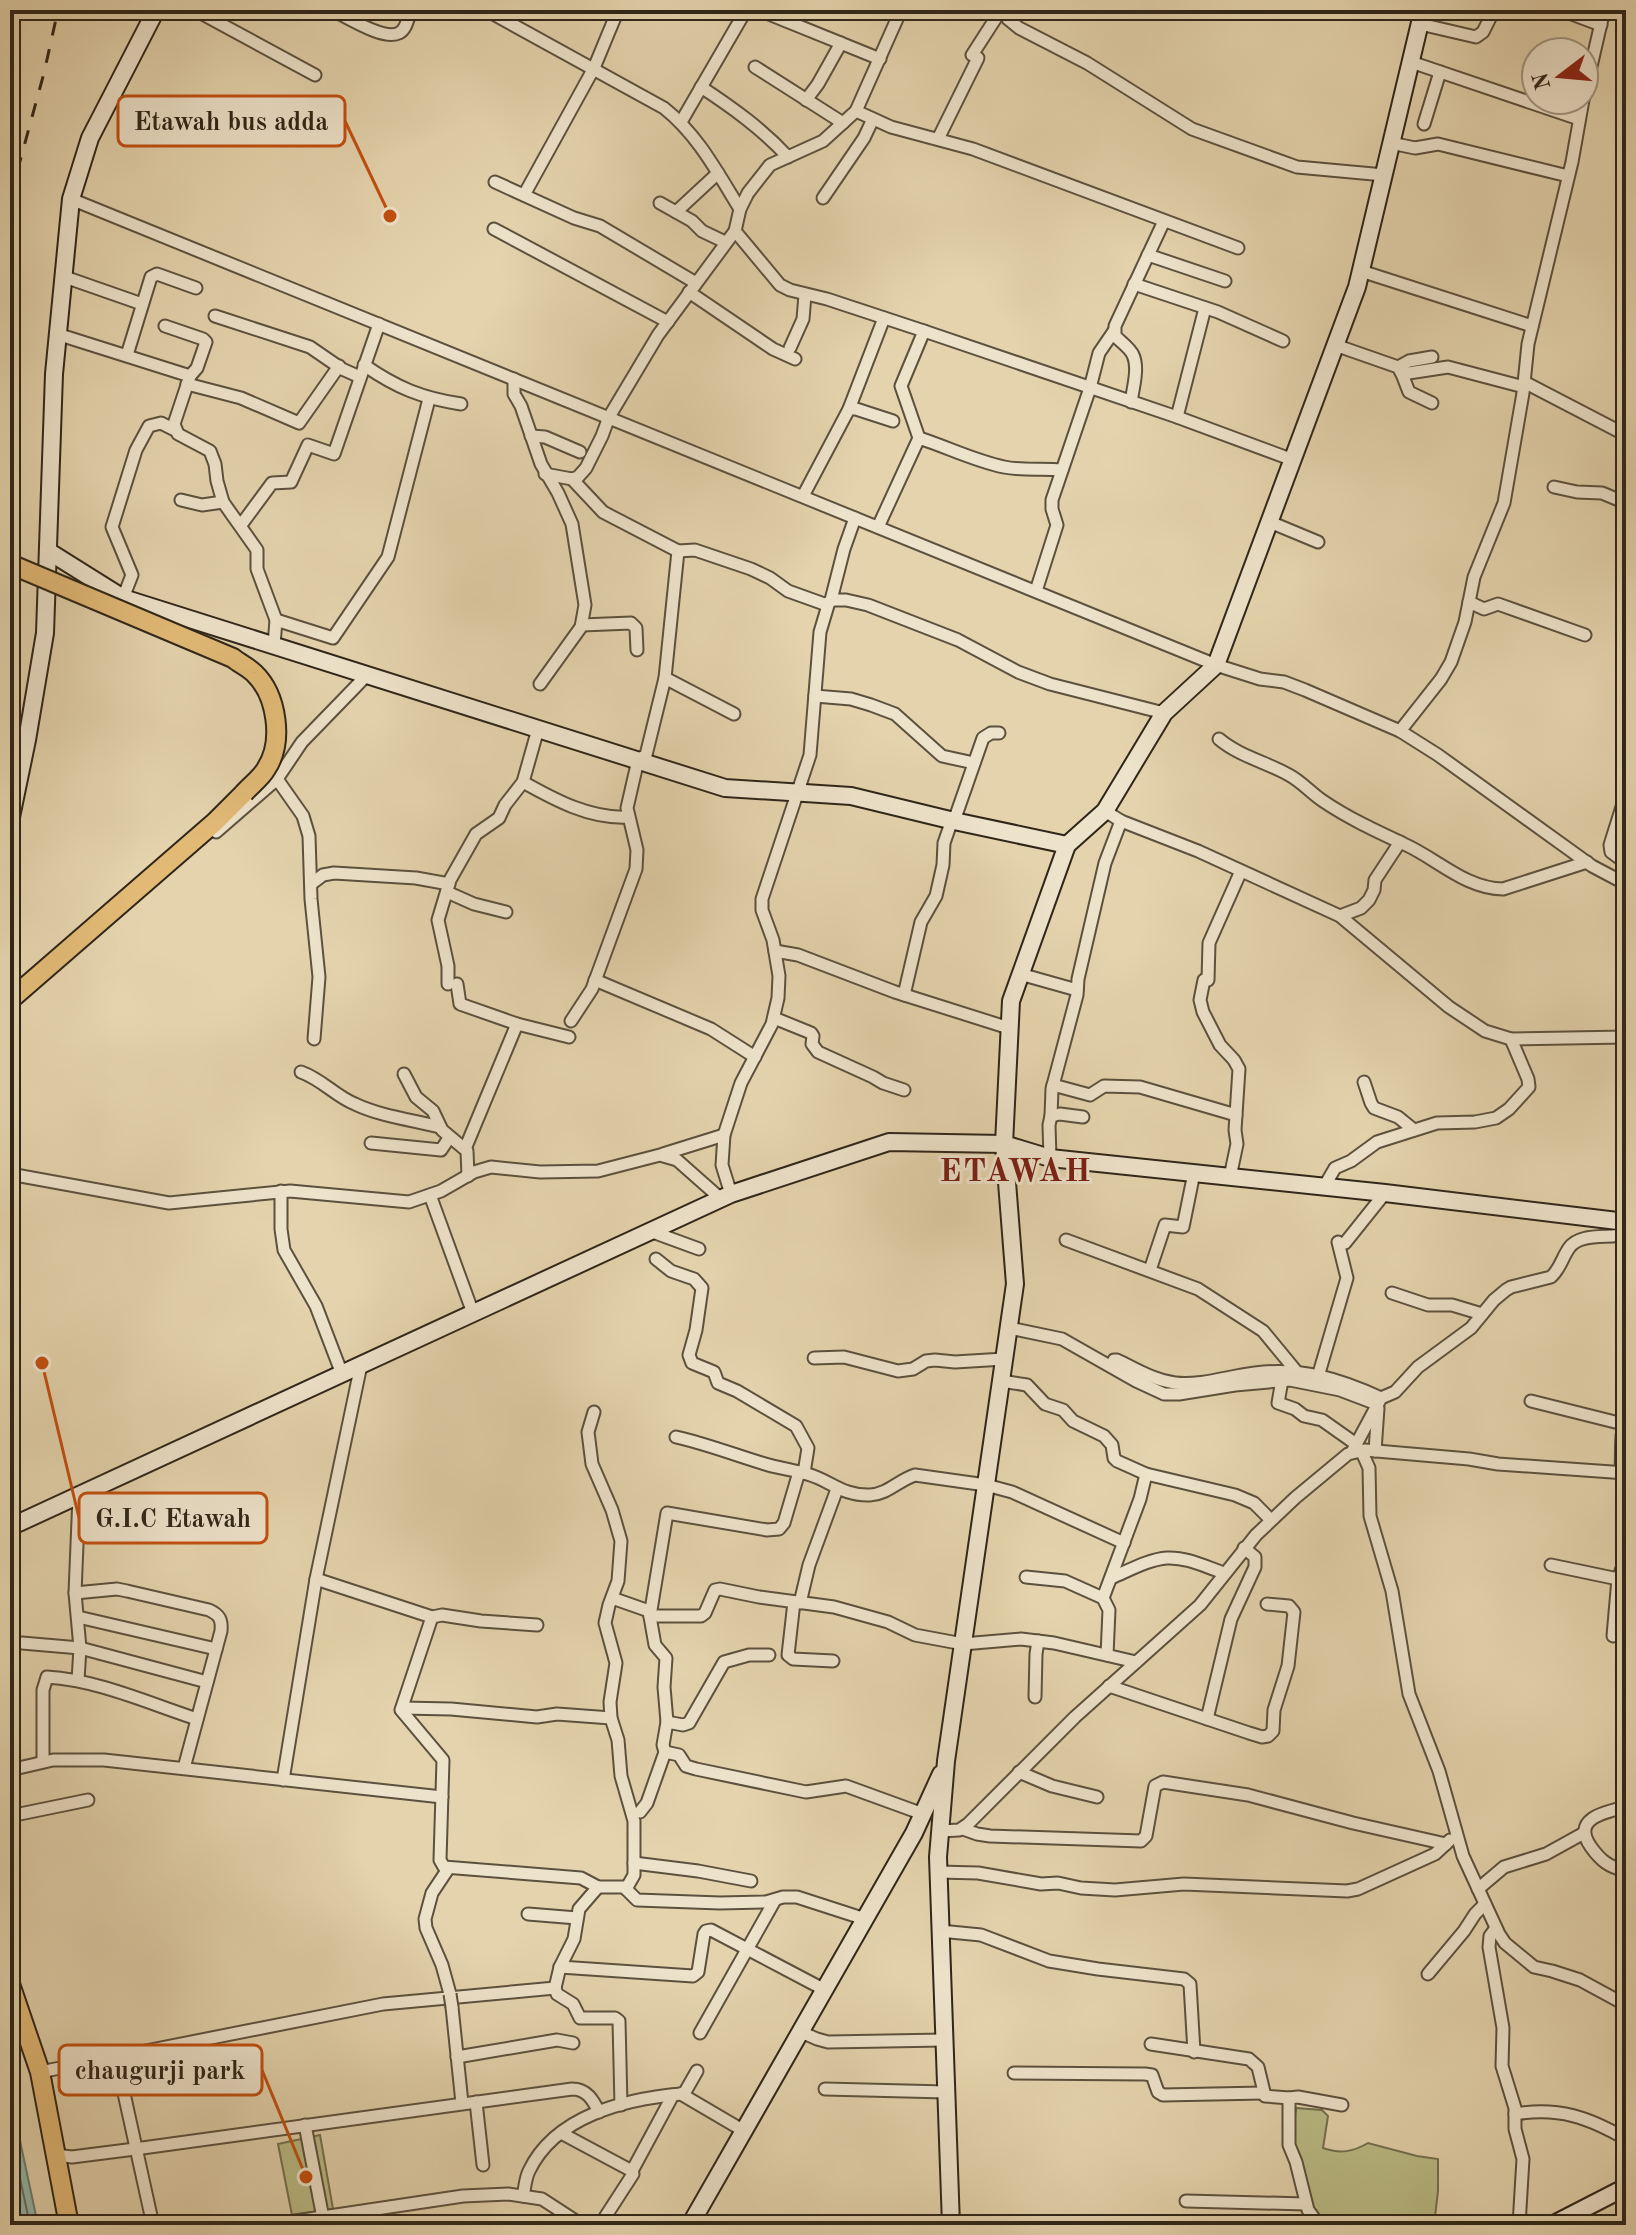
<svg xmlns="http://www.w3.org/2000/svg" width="1636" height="2235" font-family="'Old Standard TT',serif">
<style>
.green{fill:#babb85;stroke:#74704f;stroke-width:2}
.water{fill:#95b8ab;stroke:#6c7e71;stroke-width:2}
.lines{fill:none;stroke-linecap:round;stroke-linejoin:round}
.shore{stroke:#626f62;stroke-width:2}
.street-casing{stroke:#5c513e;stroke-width:15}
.secondary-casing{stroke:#2f2619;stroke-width:20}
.primary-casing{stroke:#2f2619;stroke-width:22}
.street{stroke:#ede2ca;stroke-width:11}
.secondary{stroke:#ede2ca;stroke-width:16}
.primary{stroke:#e2ba76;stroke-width:18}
.rail{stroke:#2f2619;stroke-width:3;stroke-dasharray:14 14;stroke-linecap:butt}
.street-bridge-casing{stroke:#5c513e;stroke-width:15;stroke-linecap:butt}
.primary-bridge-casing{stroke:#2f2619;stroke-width:22;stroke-linecap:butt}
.street-bridge{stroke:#ede2ca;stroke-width:11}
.primary-bridge{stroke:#e2ba76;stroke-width:18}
.labels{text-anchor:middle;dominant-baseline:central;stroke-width:6;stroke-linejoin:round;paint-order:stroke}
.district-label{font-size:32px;font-weight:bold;letter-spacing:2px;fill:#7a1f14;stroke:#ede2ca}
.leader{fill:none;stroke:#c34f0f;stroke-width:3}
.callout-dot{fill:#c34f0f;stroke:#ede2ca;stroke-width:3}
.callout{fill:#ede2ca;stroke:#c34f0f;stroke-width:3}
.callout-label{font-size:26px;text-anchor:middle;font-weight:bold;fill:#2f2619}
</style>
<rect width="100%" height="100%" fill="#e4d3ad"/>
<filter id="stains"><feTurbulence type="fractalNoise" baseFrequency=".0025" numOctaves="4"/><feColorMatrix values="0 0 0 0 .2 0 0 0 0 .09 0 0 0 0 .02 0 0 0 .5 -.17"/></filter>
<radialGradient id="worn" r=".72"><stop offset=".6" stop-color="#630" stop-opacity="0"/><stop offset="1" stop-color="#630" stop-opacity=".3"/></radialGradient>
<g class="green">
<path d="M1296,2108L1322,2110L1328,2116L1323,2148C1340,2154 1353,2152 1368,2143L1417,2156L1438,2159V2191L1434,2225H1329L1309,2210L1292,2142Z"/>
<polygon points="320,2135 333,2209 292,2215 278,2144"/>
</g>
<polygon class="water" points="10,2094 38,2225 10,2225"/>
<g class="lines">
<polyline class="shore" points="10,2132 30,2225"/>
<defs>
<g id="street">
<polyline points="195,10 315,75"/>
<path d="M332,10C347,17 384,41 399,33C407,29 408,17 411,10"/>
<path d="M486,10L664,108C698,135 717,172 740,209"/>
<polyline points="759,10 880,59"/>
<polyline points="1002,10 1008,19 1019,28 1087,63 1192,129 1297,167 1384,175"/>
<polyline points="1561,10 1601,25"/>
<polyline points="1420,24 1476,37 1483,32 1494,10"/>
<polyline points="972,55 1001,10"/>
<polyline points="1411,62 1579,119"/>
<polyline points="755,67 843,123"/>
<path d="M701,87C733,108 762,129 788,157"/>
<polyline points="1584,97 1604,10"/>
<polyline points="806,100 818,84 841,43"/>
<polyline points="856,111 891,127 973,149 1238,248"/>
<polyline points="681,122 746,10"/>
<polyline points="1424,124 1440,72"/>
<polyline points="938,139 978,58"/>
<polyline points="1391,143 1415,148 1438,144 1568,176"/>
<polyline points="495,182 574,218 600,226 696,283"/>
<polyline points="524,195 594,68 618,10"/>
<polyline points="823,198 864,138 873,119"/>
<polyline points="71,199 1216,665 1260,679 1284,682 1305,690 1400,731 1438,755 1592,866 1626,884"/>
<polyline points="660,203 692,221 702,231 725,242"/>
<polyline points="676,212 718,173"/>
<polyline points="494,229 668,322"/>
<polyline points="735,231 780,285 790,290 827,299 924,331 1177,417 1293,460"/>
<polyline points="1148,255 1225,281"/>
<polyline points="1361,271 1532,326"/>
<polyline points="62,276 142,304"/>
<polyline points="1134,284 1218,312 1283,341"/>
<polyline points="689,292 773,349 795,359"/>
<polyline points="215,316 310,347 342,369 360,377"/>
<polyline points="165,326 203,339 206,342 197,368 190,376 174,424 178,434 210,451 215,464 217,481 223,502 257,550 257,569 276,620 274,645"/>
<polyline points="57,334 190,376"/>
<polyline points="1335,345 1398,367 1402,374 1409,392 1432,403"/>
<polyline points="790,348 803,319 805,295"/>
<polyline points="127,355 151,277 157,274 196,288"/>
<path d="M364,365C397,388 422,398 461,404"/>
<polyline points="1398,367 1409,361 1432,357"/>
<polyline points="1402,374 1448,367 1524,387"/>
<polyline points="514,379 514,394 521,406 541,464 558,493 572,524 585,605 581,627 540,684"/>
<polyline points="1524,382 1626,435"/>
<polyline points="187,384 241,398 299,423 339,366"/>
<path d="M1131,402C1133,388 1139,368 1133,355C1130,348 1121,342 1115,336V326L1164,221"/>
<polyline points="849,409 884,318"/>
<polyline points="1177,417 1205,308"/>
<polyline points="531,436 545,437 580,452"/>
<path d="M919,438C947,447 975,461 1004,467C1023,471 1043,468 1062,470"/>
<polyline points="545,474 572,479 578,477 586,468 602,436 609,417 658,335 735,231 740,209 748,193 770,165 823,141 856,111 901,10"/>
<polyline points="1554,487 1577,492 1602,493 1626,503"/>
<polyline points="803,496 849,409 856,409 893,421"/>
<polyline points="181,500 202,505 223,502"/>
<polyline points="1270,522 1318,542"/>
<polyline points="241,525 272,483 291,482 308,445 334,454 379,324"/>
<polyline points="878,527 919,438 901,386 924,331"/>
<polyline points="678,551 695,550 751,569 770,578 788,591 827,605"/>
<polyline points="1036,591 1057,525 1052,509 1052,500 1090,388 1099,353 1114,331"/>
<polyline points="123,598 132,575 112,527 136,450 149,426 161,423 175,430"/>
<polyline points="831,600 844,549 855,518"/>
<polyline points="1469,602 1484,609 1498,604 1585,635"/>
<polyline points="276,620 333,638 388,557 429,399"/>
<polyline points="582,625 631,623 636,628 637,650"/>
<polyline points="665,678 734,714"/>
<polyline points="815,696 851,699 871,705 895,714 942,756 974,763"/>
<polyline points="1400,731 1441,679 1451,662 1465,622 1474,577 1504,503 1523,393 1528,344 1572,162 1583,100"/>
<path d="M1219,739C1239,756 1266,762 1289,775C1302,782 1311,793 1323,801C1348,818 1376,831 1404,844C1436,858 1466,889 1503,889L1587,862"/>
<polyline points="277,779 303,816 309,836 311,899 319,977 314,1039"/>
<path d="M523,782C555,800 590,819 628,817"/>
<polyline points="1626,794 1610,845 1611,852 1626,863"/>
<polyline points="1105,811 1121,821 1198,851 1340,916 1449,1007 1485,1031 1511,1039 1626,1037"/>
<polyline points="954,821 983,738 991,733 999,733"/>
<polyline points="216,832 277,779 302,742 367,675"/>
<polyline points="311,884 323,875 334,873 416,878 449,884"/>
<polyline points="447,892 474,904 506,912"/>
<polyline points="1340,916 1361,908 1369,900 1374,890 1375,880 1400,842"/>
<polyline points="775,951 798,955 895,992 1009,1028"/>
<polyline points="1020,974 1077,990"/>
<polyline points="595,980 711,1029 755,1057"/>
<polyline points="1204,980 1200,1000 1203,1012 1220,1045 1234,1060 1239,1069 1235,1130 1237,1144 1230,1177"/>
<polyline points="1208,980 1209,943 1241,871"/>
<polyline points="448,984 448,966 438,920 450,880 476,834 499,818 505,805 523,782 538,729"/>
<polyline points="457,984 460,1004 517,1024 569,1037"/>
<polyline points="904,995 921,922 936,896 943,865 944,843 952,820"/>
<polyline points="774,1018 811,1033 813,1036 812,1044 818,1052 873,1077 883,1083 904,1090"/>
<polyline points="571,1021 592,989 636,869 637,850 627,808 638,760 646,755 665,678 678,551 603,512 572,479"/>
<path d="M301,1072C323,1080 335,1096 355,1104C380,1116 412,1120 440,1127"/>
<polyline points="404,1074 416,1097 433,1111 442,1130 467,1151 468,1176"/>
<polyline points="1364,1082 1371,1103 1374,1108 1398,1117 1414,1130"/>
<polyline points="1053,1085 1090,1095 1104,1086 1140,1087 1236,1115"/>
<polyline points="1051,1116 1052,1089 1077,995 1078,979 1105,863 1121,821"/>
<polyline points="371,1143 441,1150 449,1138"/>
<polyline points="465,1149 517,1024"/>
<polyline points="663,1154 724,1135"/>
<polyline points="1050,1158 1049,1125 1051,1116 1060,1114 1083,1117"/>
<polyline points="10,1174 169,1203 290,1191 409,1202 441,1191 474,1172 491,1167 540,1172 598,1171 660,1155 677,1160 720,1198"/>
<polyline points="1324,1187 1335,1168 1351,1161 1377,1142 1437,1123 1475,1122 1496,1118 1509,1109 1529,1087 1528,1079 1511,1039"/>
<polyline points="281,1191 281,1229 284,1250 316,1306 342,1374"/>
<polyline points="731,1194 722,1165 724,1135 741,1083 772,1024 778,998 779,976 773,940 762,910 762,899 810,755 820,632 829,602 834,600 846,600 868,605 958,640 1018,672 1050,684 1164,713"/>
<polyline points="430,1195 473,1313"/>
<polyline points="650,1231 699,1249"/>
<polyline points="1066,1240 1198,1289 1263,1331 1296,1371"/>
<polyline points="1345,1243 1385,1193"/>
<polyline points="656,1259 671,1271 694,1279 702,1288 696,1330 689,1355 692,1363 714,1372 718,1383 737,1391 796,1426 808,1448 804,1473"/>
<polyline points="1150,1270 1165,1225 1183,1227 1194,1173"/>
<polyline points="1392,1293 1428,1305 1452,1305 1482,1314"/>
<polyline points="1009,1328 1062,1339 1136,1381 1164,1394 1179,1394 1235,1385 1290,1380 1340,1390 1377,1404"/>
<polyline points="814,1358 844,1357 898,1371 913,1369 926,1361 935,1360 955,1362 1004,1359"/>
<path d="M1111,1366L1114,1360H1117C1136,1369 1153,1380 1175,1383C1201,1386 1229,1376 1255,1373C1301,1367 1340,1379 1381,1398"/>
<polyline points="1282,1380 1278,1403 1295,1409 1304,1416 1322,1420 1356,1444"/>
<polyline points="1317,1380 1347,1278 1338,1242"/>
<polyline points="1001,1381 1027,1385 1045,1404 1063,1410 1073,1421 1104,1436 1112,1445 1114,1458 1117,1461 1146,1474 1235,1495 1254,1503 1271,1520"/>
<polyline points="1531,1401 1623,1424"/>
<polyline points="594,1412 588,1432 592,1464 612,1510 621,1541 618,1581 609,1605 605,1623 616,1663 610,1702 611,1718 618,1740 621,1776 634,1821 634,1875 626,1889"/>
<path d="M676,1437C707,1444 735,1455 765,1464C778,1468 793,1470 807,1474C830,1480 842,1496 870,1495C888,1494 899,1480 915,1475L986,1485L1012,1492L1124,1543"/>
<polyline points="1361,1450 1369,1468 1370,1516 1392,1591 1409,1694 1439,1771 1463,1856 1499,1934 1505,1943 1534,1967 1552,1971 1580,1980 1626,2005"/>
<polyline points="1375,1451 1378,1408"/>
<path d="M1352,1452L1381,1398L1395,1392L1418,1367L1471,1328L1494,1300L1506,1290L1511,1287L1551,1277C1560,1269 1562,1258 1569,1248C1580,1232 1609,1239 1626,1234"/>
<polyline points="799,1472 784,1523 779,1529 767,1530 667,1513 650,1616 701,1616 705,1613 715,1590 720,1589 759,1597 834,1607 888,1622 915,1635 963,1644 1021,1639 1054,1643 1136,1662"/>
<path d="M1621,1472C1622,1453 1620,1434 1626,1415"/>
<polyline points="1551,1565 1618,1579"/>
<polyline points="1026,1577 1065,1581 1103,1598 1109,1610 1107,1655"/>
<path d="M1111,1578C1128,1571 1149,1559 1167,1558C1187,1557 1206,1567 1224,1573"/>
<polyline points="316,1579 432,1617 401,1710 443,1760 440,1860 444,1867 581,1878 598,1887 624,1887 637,1900 720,1903 766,1902 783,1897 797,1897 865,1919"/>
<path d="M75,1593L117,1589L127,1591L209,1610C220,1615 222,1620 221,1631L184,1768"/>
<polyline points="612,1598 649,1611 655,1645 666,1658 664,1687 667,1722 663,1745 665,1752 679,1755 686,1766 696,1769 806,1792 846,1786 923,1814"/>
<polyline points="1103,1598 1140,1499 1146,1474"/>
<polyline points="794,1602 788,1655 793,1659 833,1661"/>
<polyline points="800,1603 809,1565 837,1489"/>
<polyline points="78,1617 216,1649"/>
<polyline points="432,1617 442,1615 481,1621 537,1625"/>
<polyline points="1613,1636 1618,1579 1626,1558"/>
<polyline points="22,1643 80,1648 207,1682"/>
<polyline points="78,1680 80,1648 75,1593 79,1496"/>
<polyline points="1109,1686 1249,1733 1262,1737 1268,1736 1273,1731 1274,1710 1288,1666 1294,1612 1289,1606 1267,1604"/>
<polyline points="1035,1697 1036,1654 1038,1641"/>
<polyline points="402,1708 451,1709 537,1717 557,1714 611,1718"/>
<polyline points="1207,1719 1231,1619 1255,1567 1255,1557 1244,1548"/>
<polyline points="667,1722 683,1725 689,1723 724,1662 749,1655 769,1655"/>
<path d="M43,1761V1690L47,1677C98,1680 148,1703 197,1719"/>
<polyline points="10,1770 53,1760 104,1760 442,1797"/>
<polyline points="1019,1772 1052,1786 1097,1797"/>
<polyline points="283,1780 316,1579 361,1365"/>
<path d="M1626,1807C1604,1812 1571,1819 1591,1847C1601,1861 1609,1867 1626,1871"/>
<polyline points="640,1812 647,1803 665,1752"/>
<polyline points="10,1816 88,1800"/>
<polyline points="963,1829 977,1834 990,1836 1141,1841 1146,1836 1155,1786 1163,1782 1248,1795 1353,1823 1446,1844"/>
<polyline points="941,1831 959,1830 968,1824 1075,1717 1200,1605 1256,1535 1295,1498 1348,1454 1365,1450 1469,1459 1498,1464 1626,1473"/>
<polyline points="634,1863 698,1871 751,1881"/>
<polyline points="448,1869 432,1893 425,1919 426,1928 442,1965 450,1994"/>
<polyline points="938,1872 978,1873 1041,1884 1058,1883 1081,1888 1115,1890 1184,1884 1347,1891 1358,1889 1435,1854 1450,1840"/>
<polyline points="598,1887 579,1909 574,1939 560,1967 555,1988 557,1994 573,2004 580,2018 615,2018 619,2021 621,2105"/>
<polyline points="1478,1889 1504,1867 1546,1854 1584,1833"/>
<polyline points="528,1914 577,1918"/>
<polyline points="1496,1928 1490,1936 1489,1947 1503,2028 1502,2066 1515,2108 1515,2129 1523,2159 1519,2225"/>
<polyline points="940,1931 981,1935 1049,1961 1098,1969 1184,1979 1190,1984 1194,2052"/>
<polyline points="560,1967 693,1976 698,1972 704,1934 706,1931 711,1930 825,1990"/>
<polyline points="1428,1974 1464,1931 1475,1914 1485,1904"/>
<polyline points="452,2007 462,2103"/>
<polyline points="801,2032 817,2039 828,2042 944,2040"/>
<polyline points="700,2033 775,1900"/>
<polyline points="1151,2044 1249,2059 1258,2067 1265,2096 1289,2098"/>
<polyline points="116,2057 153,2225"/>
<polyline points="457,2057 557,2040 573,2043"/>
<polyline points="40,2072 383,2004 555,1988"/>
<polyline points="1014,2073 1145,2074 1152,2075 1158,2092 1163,2095 1263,2093"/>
<polyline points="825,2089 946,2092"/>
<polyline points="681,2094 685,2092 697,2071"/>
<polyline points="476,2102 483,2165"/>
<path d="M1515,2114C1559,2107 1588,2117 1626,2139"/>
<polyline points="305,2125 323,2218"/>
<polyline points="561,2133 632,2171 633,2174 600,2225"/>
<path d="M56,2155L72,2157L135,2149L572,2089C587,2089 593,2100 599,2112"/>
<polyline points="632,2171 673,2095"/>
<path d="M523,2196C525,2188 525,2179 529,2171C555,2116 625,2099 681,2094L744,2131"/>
<polyline points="1186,2201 1306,2204"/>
<polyline points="269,2225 463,2196 508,2194 542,2199 582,2225"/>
<polyline points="1319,2225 1308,2210 1296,2162 1289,2145 1289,2098 1298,2097 1342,2105"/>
</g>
<g id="secondary">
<polyline points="48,551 123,598 725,788 851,796 954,821 1067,845"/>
<polyline points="10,822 27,740 45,633 54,374 71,199 90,138 156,10"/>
<polyline points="10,1527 731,1194 889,1142 1004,1144 1050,1158 1385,1193 1626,1222"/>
<polyline points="690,2225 914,1833 941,1774"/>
<polyline points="951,2225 938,1857 946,1761 1015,1284 1004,1144 1011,1001 1067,845 1105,811 1164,713 1216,665 1357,287 1423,10"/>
<polyline points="1552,2225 1626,2187"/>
</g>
<g id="primary">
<polyline points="10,1000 215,822 244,793"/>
<polyline points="10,1984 40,2072 69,2225"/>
</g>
</defs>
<use href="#street" class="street-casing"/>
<use href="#secondary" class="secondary-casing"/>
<use href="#primary" class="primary-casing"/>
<use href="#street" class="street"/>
<use href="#secondary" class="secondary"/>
<use href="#primary" class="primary"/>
<polyline class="rail" points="10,198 44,73 58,10"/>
<defs>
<polyline id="street-bridge" points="450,1994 452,2007"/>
<path id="primary-bridge" d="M10,564L233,658C239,663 248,667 254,673C277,695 284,742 266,769C261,778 251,785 244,793"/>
</defs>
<use href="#street-bridge" class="street-bridge-casing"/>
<use href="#primary-bridge" class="primary-bridge-casing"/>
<use href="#street-bridge" class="street-bridge"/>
<use href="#primary-bridge" class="primary-bridge"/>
</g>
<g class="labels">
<g class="district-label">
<text x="1016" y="1173">ETAWAH</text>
</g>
</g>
<path class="leader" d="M390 216L345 121M42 1363L79 1518M306 2177L262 2070"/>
<g class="callout-dot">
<circle cx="390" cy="216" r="8"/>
<circle cx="42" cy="1363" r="8"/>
<circle cx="306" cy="2177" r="8"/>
</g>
<g class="callout">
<rect x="118" y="96" width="227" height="50" rx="8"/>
<rect x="79" y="1493" width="188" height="50" rx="8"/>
<rect x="59" y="2045" width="203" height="50" rx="8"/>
</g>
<g class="callout-label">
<text x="231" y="130">Etawah bus adda</text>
<text x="173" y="1527">G.I.C Etawah</text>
<text x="160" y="2079">chaugurji park</text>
</g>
<rect width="1636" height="2235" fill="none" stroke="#e4d3ad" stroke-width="40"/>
<rect x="12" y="12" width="1612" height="2211" fill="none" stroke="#2f2619" stroke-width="4"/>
<rect x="20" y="20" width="1596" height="2195" fill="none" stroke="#2f2619" stroke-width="2"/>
<g transform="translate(1560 76) rotate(254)"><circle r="38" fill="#ede2ca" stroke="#a19783" stroke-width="2"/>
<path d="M0-6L14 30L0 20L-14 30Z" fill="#8f2418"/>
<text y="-12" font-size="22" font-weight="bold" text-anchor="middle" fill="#2f2619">N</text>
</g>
<rect width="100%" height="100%" filter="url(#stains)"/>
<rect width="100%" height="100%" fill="url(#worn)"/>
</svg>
